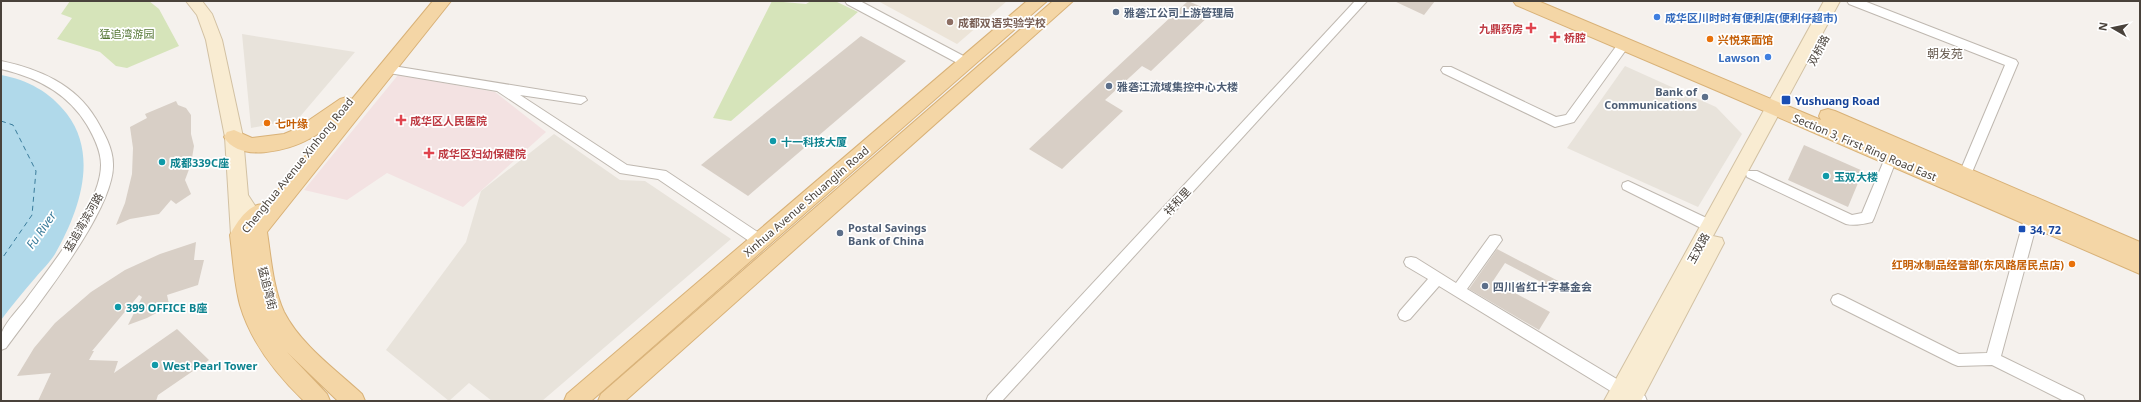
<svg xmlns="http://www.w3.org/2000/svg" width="2141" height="402" font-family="'Noto Sans','Noto Sans SC',sans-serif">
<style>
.residential{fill:#e8e3db}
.education{fill:#ece4d8}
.medical{fill:#f3e2e2}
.green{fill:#d6e4ba}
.water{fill:#b0d9ea}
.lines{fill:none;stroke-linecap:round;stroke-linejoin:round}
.ferry{stroke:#3a7c9b;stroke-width:1;stroke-dasharray:5 4;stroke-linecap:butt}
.building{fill:#d8cfc6}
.street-casing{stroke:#bfb8b0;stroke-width:2}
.secondary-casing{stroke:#d2c1a3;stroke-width:2}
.primary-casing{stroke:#d8b177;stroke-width:2}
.street{fill:#fff;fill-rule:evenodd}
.secondary{fill:#f9ecd2;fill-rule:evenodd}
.primary{fill:#f4d6a6;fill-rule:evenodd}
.service-dot{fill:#5c6f8a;stroke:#fff;stroke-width:1.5}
.shop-dot{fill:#3f7fe0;stroke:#fff;stroke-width:1.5}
.education-dot{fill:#8d6e63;stroke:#fff;stroke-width:1.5}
.health-dot{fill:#e0444e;stroke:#fff;stroke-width:1.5}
.food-dot{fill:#e8710a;stroke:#fff;stroke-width:1.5}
.transit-dot{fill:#1a4fb4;stroke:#fff;stroke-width:1.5}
.culture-dot{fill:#0f9aa8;stroke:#fff;stroke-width:1.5}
.labels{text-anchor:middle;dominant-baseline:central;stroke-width:3.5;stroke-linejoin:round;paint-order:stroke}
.service-label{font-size:11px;font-weight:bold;fill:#4e5e75;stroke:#fff;text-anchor:start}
.shop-label{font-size:11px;font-weight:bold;fill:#366cbe;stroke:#fff;text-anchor:start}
.education-label{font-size:11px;font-weight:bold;fill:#785e54;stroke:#fff;text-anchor:start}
.health-label{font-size:11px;font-weight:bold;fill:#be3a42;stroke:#fff;text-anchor:start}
.park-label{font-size:11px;fill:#537533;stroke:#fff}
.food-label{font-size:11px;font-weight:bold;fill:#c56008;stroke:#fff;text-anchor:start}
.street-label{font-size:11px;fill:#49423b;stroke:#fff}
.transit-label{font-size:11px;font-weight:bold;fill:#164399;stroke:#fff;text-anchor:start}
.culture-label{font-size:11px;font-weight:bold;fill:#0d838f;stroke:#fff;text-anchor:start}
.neighbourhood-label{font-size:12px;fill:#6a5e53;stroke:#fff}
.water-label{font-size:12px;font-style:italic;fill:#3a7c9b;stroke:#fff}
</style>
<rect width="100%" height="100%" fill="#f5f1ed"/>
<g class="residential">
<polygon points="242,34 355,52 298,119 251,128"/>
<polygon points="1625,66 1716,107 1742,134 1698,207 1567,148"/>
<polygon points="554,134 620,180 645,181 731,239 542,401 492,401 469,383 449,401 386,350 466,242 481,191"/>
</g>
<polygon class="education" points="878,1 1007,1 957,44"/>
<polygon class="medical" points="398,75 495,92 546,132 463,207 387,173 347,200 304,190"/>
<g class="green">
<polygon points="70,1 149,1 159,9 179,46 127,68 116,66 100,52 57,39 72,18 61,14"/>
<polygon points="772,1 806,4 811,1 835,1 858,12 731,121 713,118"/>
</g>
<path class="water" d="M1,75C28,80 50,92 67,114C99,156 79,212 55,254C50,262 42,270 36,277C24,291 12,305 1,320Z"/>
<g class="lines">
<polyline class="ferry" points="1,121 13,125 36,171 32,215 1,260"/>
</g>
<g class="building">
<polygon points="1188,1 1213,12 1151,71 1142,66 1105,100 1123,111 1062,169 1029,149"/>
<polygon points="1394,1 1435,1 1424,15"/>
<polygon points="861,36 906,61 748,196 701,165"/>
<polygon points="176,101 178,105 186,108 191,115 191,134 194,146 191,164 185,180 191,194 176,204 171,200 159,214 130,219 116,225 125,203 132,174 133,148 130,127 147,118 145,114"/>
<polygon points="1804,145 1863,171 1848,207 1788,180"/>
<polygon points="196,242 194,260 204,260 198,285 167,295 169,304 162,310 147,318 128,325 142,297 139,295 92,351 94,351 89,360 118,361 114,373 177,329 209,360 158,395 156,401 38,401 51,373 17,376 34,348 55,323 91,292 125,270 160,254"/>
<polygon points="1497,249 1562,283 1558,291 1505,263 1493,281 1550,312 1539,330 1469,289"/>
</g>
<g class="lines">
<defs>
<g id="street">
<polygon points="845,1 860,1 971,60 973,63 967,67 963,66 847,4"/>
<polygon points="1355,1 1367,1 1002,401 986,401 988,396"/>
<polygon points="1847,1 1864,1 2016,60 2018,63 1970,177 1960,177 1959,174 2005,65 1849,4"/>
<polygon points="1624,40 1628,41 1630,44 1628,47 1574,122 1555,127 1443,73 1441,70 1443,67 1451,67 1556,117 1566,115 1620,41"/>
<path d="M1,61C39,69 75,84 96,119C104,133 113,148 113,164C115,210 34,309 6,348L1,350C1,345 0,337 2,332C7,320 19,309 27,298C50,267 101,204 101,165C101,151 94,137 87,125C68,93 36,77 1,69Z"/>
<polygon points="387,65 585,97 587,100 581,104 520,95 627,165 666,171 765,237 767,241 765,245 760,246 755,245 658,179 620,173 497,91 383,72 381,69"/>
<path d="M1891,153L1895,155L1897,158L1874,218L1872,222C1864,224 1854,226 1846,224L1747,177L1746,174L1747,171H1757L1852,215L1862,213L1885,158L1887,155Z"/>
<polygon points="1628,181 1715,222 1717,226 1715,230 1710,231 1705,230 1623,189 1622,186 1623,183"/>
<polygon points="2031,214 2036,215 2038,219 2001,356 2083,396 2085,401 2064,401 1992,365 1958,366 1953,364 1833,304 1831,300 1833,296 1838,294 1843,296 1959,354 1987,353 2024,219 2026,215"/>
<polygon points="1495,235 1500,236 1502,240 1467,289 1645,396 1647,401 1627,401 1439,286 1410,319 1405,321 1400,319 1398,315 1400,311 1428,279 1406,266 1404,262 1406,258 1411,257 1416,258 1456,283 1490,236"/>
</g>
<g id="secondary">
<polygon points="186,1 202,1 212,14 222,40 243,137 248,195 263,218 266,230 263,235 240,242 233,240 231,235 225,137 206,40 197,15"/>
<polygon points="1824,1 1840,1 1713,236 1722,238 1724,243 1641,401 1604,401"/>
</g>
<g id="primary">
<path d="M433,1H451L267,232C271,258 273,288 284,312C301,345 335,369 362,394L365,401H338L287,352L327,394L330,401H304C276,374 251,343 240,305C234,282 233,258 230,235C236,223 251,200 266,205L332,123C325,129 317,135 309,139C288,151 239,163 224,137L227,132L234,130L252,138L284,134L296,129L340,99L347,97L352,99Z"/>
<polygon points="1027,1 1047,1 591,401 564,401 567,394"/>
<polygon points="1053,1 1073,1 625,401 598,401 601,394"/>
<polygon points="1513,1 1538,1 1821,120 1819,116 1821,111 1828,109 1835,111 2140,242 2140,274 1720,92 1516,5"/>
</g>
</defs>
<use href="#street" class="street-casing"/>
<use href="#secondary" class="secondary-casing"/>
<use href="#primary" class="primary-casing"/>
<use href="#street" class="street"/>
<use href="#secondary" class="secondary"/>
<use href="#primary" class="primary"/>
</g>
<g class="service-dot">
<circle cx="1116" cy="12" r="4"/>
<circle cx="1109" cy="86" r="4"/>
<circle cx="1705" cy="97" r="4"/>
<circle cx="840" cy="233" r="4"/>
<circle cx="1485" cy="286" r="4"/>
</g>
<g class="shop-dot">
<circle cx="1657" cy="17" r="4"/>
<circle cx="1768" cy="57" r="4"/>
</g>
<circle class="education-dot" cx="950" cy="22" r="4"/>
<g class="health-dot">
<path d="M1529 22h4v4h4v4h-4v4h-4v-4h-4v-4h4z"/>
<path d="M1553 31h4v4h4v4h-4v4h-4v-4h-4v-4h4z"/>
<path d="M399 114h4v4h4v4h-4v4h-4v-4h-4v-4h4z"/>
<path d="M427 147h4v4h4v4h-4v4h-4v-4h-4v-4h4z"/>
</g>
<g class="food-dot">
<circle cx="1710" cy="39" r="4"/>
<circle cx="267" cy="123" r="4"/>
<circle cx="2072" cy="264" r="4"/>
</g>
<g class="transit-dot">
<rect x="1781" y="95" width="10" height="10" rx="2"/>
<rect x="2018" y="225" width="8" height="8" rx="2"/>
</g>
<g class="culture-dot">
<circle cx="773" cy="141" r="4"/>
<circle cx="162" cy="162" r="4"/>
<circle cx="1826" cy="176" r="4"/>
<circle cx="118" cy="307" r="4"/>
<circle cx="155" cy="365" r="4"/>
</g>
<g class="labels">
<g class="service-label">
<text x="1124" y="12">雅砻江公司上游管理局</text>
<text x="1117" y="86">雅砻江流域集控中心大楼</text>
<text x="1697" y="91" text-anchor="end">Bank of<tspan x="1697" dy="13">Communications</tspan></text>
<text x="848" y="227">Postal Savings<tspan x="848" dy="13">Bank of China</tspan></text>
<text x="1493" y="286">四川省红十字基金会</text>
</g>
<g class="shop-label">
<text x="1665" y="17">成华区川时时有便利店(便利仔超市)</text>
<text x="1760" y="57" text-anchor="end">Lawson</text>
</g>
<g class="education-label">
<text x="958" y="22">成都双语实验学校</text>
</g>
<g class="health-label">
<text x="1523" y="28" text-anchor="end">九鼎药房</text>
<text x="1564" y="37">桥腔</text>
<text x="410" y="120">成华区人民医院</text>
<text x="438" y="153">成华区妇幼保健院</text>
</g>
<g class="park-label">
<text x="127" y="33">猛追湾游园</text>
</g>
<g class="food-label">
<text x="1718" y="39">兴悦来面馆</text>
<text x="275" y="123">七叶缘</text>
<text x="2064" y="264" text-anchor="end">红明冰制品经营部(东风路居民点店)</text>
</g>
<g class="street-label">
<text transform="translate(1818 50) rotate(-62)">双桥路</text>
<text transform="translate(1865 147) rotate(23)">Section 3, First Ring Road East</text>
<text transform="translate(297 165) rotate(-51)">Chenghua Avenue Xinhong Road</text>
<text transform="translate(806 201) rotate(-41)">Xinhua Avenue Shuanglin Road</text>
<text transform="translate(1177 201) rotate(-47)">祥和里</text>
<text transform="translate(83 222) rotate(-60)">猛追湾滨河路</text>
<text transform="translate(1698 248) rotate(-61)">玉双路</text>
<text transform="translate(268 288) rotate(76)">猛追湾街</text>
</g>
<g class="transit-label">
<text x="1795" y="100">Yushuang Road</text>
<text x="2030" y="229">34, 72</text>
</g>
<g class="culture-label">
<text x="781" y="141">十一科技大厦</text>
<text x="170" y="162">成都339C座</text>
<text x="1834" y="176">玉双大楼</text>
<text x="126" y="307">399 OFFICE B座</text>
<text x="163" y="365">West Pearl Tower</text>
</g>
<g class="neighbourhood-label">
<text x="1945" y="53">朝发苑</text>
</g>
<g class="water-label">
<text transform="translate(41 230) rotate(-55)">Fu River</text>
</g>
</g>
<rect width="2141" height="402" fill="none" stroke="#49423b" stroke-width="4"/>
<g transform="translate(2113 28) rotate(279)" stroke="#ffffff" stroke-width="3" paint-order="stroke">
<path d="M0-3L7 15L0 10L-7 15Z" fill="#49423b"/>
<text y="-6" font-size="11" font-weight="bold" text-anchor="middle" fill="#49423b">N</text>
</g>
</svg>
